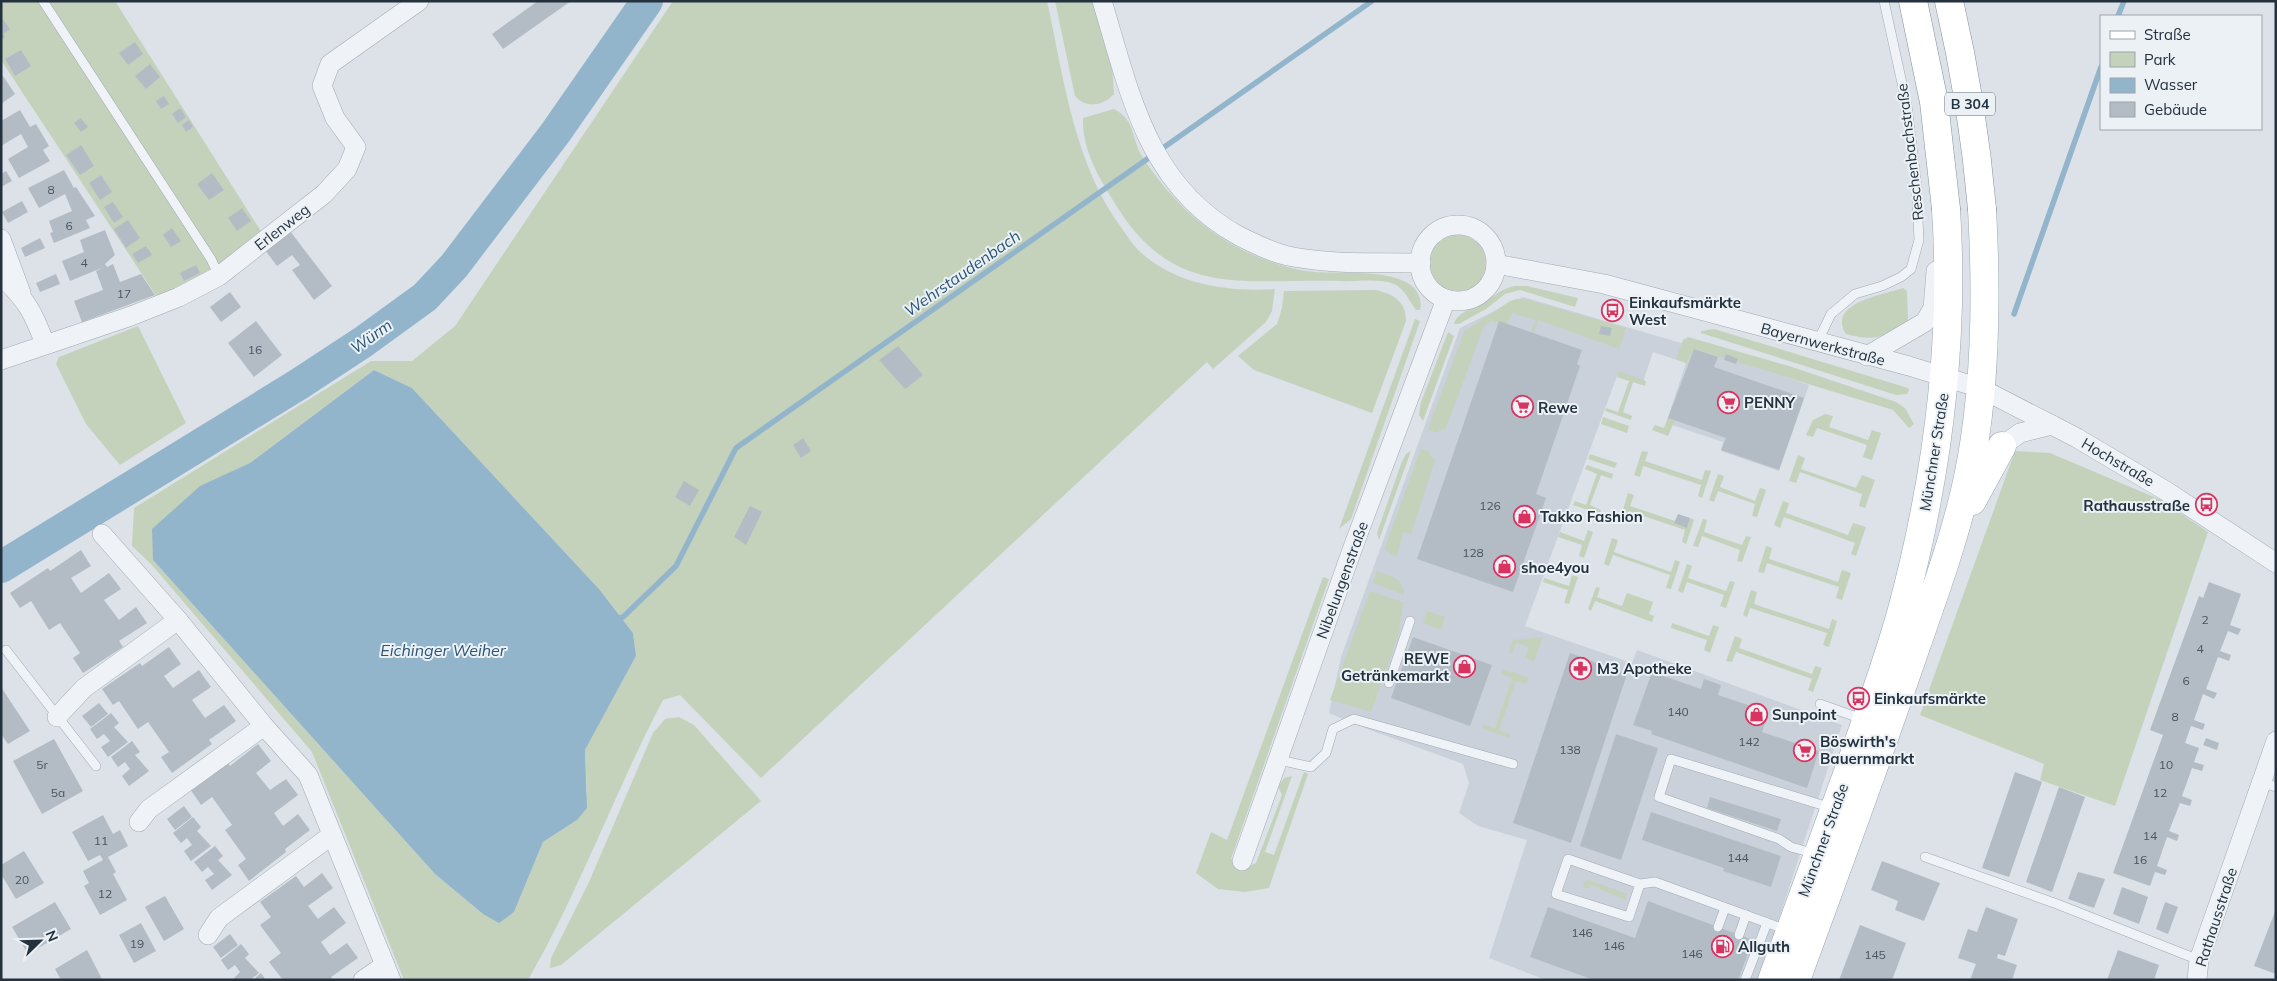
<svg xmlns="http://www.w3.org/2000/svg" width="2277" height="981" font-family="Mulish,sans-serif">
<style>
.built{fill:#cad1da}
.green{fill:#c4d2bc;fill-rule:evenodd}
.water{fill:#93b5cc}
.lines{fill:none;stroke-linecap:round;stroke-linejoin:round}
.stream{stroke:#93b5cc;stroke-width:5.5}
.river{stroke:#93b5cc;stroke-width:32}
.building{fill:#b3bcc5}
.service-casing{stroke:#a1a9b2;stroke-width:10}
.minor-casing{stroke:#a1a9b2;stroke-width:20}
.primary-casing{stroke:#9aa8b4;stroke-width:29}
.trunk-casing{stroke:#8291a0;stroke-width:29}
.service{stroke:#eff2f6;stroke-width:9}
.minor{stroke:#eff2f6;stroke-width:19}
.primary{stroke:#fff;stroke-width:28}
.trunk{stroke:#fff;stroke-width:28}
.labels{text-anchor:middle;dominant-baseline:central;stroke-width:4;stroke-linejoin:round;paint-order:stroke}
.number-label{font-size:12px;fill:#485460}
.shield{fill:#ebf1f5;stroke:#606b76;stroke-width:1}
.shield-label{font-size:14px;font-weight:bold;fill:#24313f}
.street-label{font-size:15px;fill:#24313f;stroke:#ebf1f5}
.poi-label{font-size:15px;font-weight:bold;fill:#24313f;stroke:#ebf1f5;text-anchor:start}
.water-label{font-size:16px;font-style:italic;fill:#2b5577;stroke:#ebf1f5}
</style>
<rect width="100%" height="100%" fill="#dce2e8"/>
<polygon class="built" points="1523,297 1688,345 1809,385 1779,471 1721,451 1723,442 1666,423 1686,363 1653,352 1642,385 1617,376 1525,626 1632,663 1637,650 1842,725 1759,980 1546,980 1489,958 1527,840 1478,826 1459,813 1469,783 1463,764 1354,724 1329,713 1341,657 1460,328"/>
<g class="green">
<polygon points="1,1 115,1 262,233 221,264 157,297 1,60"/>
<path d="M673,1H1047C1064,79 1074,165 1123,230C1128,237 1133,245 1139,251C1176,285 1227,292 1275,289L1272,311L1266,322L1213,369L1207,362L761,778L680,695L663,700C615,791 580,890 528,980H404L312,752L151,564L132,546L134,508L371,361H412L455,326ZM374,370L412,388L599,589L633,633L636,656L585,750L587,792L577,820L543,842L514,912L483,914L435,874L153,560L200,487L250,463Z"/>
<path d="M1055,1H1093L1112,63L1114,94C1103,106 1086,109 1075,96Z"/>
<path d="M1114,109C1136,120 1131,139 1142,156C1172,204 1217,244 1272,262C1285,267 1302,271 1316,272C1343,274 1403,268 1417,292C1420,297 1422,304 1420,310H1416C1409,301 1405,289 1394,284C1380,278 1357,282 1341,281C1244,278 1173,301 1114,202C1098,176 1082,149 1083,118Z"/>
<circle cx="1458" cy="263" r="28"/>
<path d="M1514,286H1527L1578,298L1575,307L1520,290L1505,294L1486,309L1459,324H1454C1458,310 1476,309 1486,301C1496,294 1502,289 1514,286Z"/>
<path d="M1903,288L1907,291L1908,323C1882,337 1877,342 1846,334C1827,303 1882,295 1903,288Z"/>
<path d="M1376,290C1393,294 1406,301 1406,321L1372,413L1254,370L1238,356L1277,324L1282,308L1284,291Z"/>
<polygon points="1517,299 1525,299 1626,328 1619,349 1538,320 1534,333 1531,332 1535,320 1512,313 1507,324 1491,321 1484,326 1446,428 1435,433 1428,429 1464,332 1510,301"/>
<polygon points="1415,319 1420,321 1351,519 1339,529"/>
<polygon points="138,326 186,423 120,465 86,424 56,364 59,357"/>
<polygon points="1714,329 1908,388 1909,390 1907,394 1896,395 1701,333 1701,331"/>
<polygon points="1448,332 1454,336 1423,421 1419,415 1421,402"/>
<polygon points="1688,337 1792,367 1896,402 1905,408 1914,424 1909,428 1893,410 1694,349 1686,363 1676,359 1683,340"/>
<polygon points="1619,371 1646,381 1645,386 1633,382 1623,412 1632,416 1631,420 1605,411 1606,408 1618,412 1629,381 1617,377"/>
<polygon points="1825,414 1833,416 1829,427 1868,440 1872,430 1881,433 1872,460 1863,457 1867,445 1817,428 1813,437 1806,435 1813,420"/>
<polygon points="1603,417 1629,426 1627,433 1601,424"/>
<polygon points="1668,418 1675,420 1668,436 1652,430 1655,425 1664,428"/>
<polygon points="1421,449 1428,451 1435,461 1411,534 1404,532 1396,557 1385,550 1385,547"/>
<polygon points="1411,451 1379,540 1377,533 1401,464 1406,454"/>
<polygon points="1642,451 1648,452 1645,461 1702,480 1705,470 1711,471 1702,498 1698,496 1701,485 1643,466 1640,477 1634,475"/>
<polygon points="2015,451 2050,453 2161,500 2208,532 2115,806 2040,780 2044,764 1920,715"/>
<polygon points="1590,454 1617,463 1615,468 1588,459"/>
<polygon points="1798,455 1805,458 1801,469 1856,488 1862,475 1875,480 1865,508 1859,506 1862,494 1800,472 1796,483 1789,481"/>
<polygon points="1587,465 1613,474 1612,479 1601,475 1590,505 1601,510 1600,514 1573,505 1575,501 1586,505 1597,474 1585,469"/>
<polygon points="1718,474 1724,476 1720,487 1755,501 1760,488 1766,490 1757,517 1752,516 1755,504 1718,491 1714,502 1709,500"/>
<polygon points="1628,493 1634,495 1630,506 1675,521 1675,523 1686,527 1690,518 1694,520 1686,544 1682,542 1685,530 1629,511 1625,522 1620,520"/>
<polygon points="1783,501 1789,503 1786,513 1848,535 1853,523 1866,527 1856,556 1851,554 1855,543 1784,517 1780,528 1774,525"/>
<polygon points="1703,519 1707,520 1704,532 1742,545 1746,536 1751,537 1742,562 1737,561 1740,550 1702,536 1698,547 1693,546"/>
<polygon points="1588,530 1593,532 1584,558 1579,556 1582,545 1558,537 1560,532 1584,541"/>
<polygon points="1612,538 1618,540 1614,552 1671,572 1675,560 1680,562 1671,589 1666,588 1670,575 1613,555 1609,566 1604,564"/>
<polygon points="1766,546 1772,548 1769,559 1838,582 1842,570 1851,573 1842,600 1836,598 1839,587 1767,563 1764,573 1758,572"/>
<polygon points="1687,564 1692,566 1688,578 1726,591 1730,581 1735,582 1726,608 1720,606 1724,595 1687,582 1683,593 1678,591"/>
<path d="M1377,571C1391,576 1404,578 1404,595L1373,583Z"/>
<polygon points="1572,575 1578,577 1569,604 1564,603 1568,590 1543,582 1544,578 1569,586"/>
<polygon points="1323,577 1329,579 1231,859 1249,866 1256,863 1282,795 1278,787 1284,778 1292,776 1265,852 1274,855 1304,772 1308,774 1269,888 1245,892 1218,889 1196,873 1211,832 1227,840"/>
<polygon points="1596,587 1600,588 1597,597 1622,606 1627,593 1653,602 1649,614 1654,616 1652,622 1595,601 1591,611 1588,609"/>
<polygon points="1751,590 1757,592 1754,604 1829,629 1832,619 1837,621 1829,647 1823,645 1827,633 1750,608 1747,617 1743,615"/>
<polygon points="1370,591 1403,602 1399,633 1371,712 1330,700"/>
<polygon points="1427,611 1445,617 1441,630 1423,623"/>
<polygon points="1672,623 1709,636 1713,625 1719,627 1710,653 1704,650 1707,640 1671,628"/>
<polygon points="1735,636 1742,639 1739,648 1812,674 1815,666 1822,668 1813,692 1808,690 1812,679 1736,652 1732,662 1726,661"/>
<polygon points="1543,637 1534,661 1525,658 1529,647 1516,643 1512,653 1509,652 1513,640"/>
<polygon points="1503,669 1529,678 1526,684 1516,681 1499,730 1510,734 1509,738 1482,728 1484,724 1495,728 1512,678 1501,674"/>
<polygon points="679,717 694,725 761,801 561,965 550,968 551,958 589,882 653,733 665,719"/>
<polygon points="1589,880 1627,894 1625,900 1591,885 1589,889 1583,887 1584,882"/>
</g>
<polygon class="water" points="374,370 412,388 599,589 633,633 636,656 585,750 587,808 577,820 543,842 514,912 499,923 483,914 435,874 153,560 152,529 200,486 250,463"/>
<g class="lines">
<g class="stream">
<polyline points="2118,16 2124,1"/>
<polyline points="2014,314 2101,67"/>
<polyline points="616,619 623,617 676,566 736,448 1372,1"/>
</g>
<polyline class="river" points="1,567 299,384 363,342 425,297 454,266 556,132 647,1"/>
</g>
<g class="building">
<polygon points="538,1 571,1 503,49 492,34"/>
<polygon points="1,17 10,29 3,34 5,37 1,40"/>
<polygon points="135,42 143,54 128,65 119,53"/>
<polygon points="21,50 31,66 15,76 5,59"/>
<polygon points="150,64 160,77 146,89 135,76"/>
<polygon points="3,76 15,94 1,104 1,77"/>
<polygon points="164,96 169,104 161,109 156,101"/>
<polygon points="180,108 186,117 178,123 172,114"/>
<polygon points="20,110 30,127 36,124 49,146 43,150 50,161 19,178 8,159 28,147 21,134 1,146 1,121"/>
<polygon points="81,118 88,127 81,132 74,123"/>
<polygon points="189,120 193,127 186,132 182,125"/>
<polygon points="81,145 94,166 80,175 66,155"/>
<polygon points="64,170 74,188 76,187 95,216 86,220 90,228 54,243 50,233 53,232 49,221 72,211 65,194 39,208 28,188"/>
<polygon points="6,171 12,181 1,187 1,174"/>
<polygon points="212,173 224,190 209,200 197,184"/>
<polygon points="101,175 112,192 100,200 89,183"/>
<polygon points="22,201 28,212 8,223 2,212"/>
<polygon points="113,202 123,217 114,223 104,207"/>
<polygon points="242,208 251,221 237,231 228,218"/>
<polygon points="128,220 140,238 126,248 114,229"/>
<polygon points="172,228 181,241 171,247 163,235"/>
<polygon points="105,230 115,255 105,264 107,267 113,264 120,282 141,274 155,295 82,322 74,301 103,290 96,271 104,267 70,281 62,261 84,252 80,240"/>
<polygon points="290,231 332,286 314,300 292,270 300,265 292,255 277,266 265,250"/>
<polygon points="40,238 45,248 25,257 21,248"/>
<polygon points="146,246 152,255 138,263 132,254"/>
<polygon points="196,265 200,273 184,281 180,273"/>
<polygon points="56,274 60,284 40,292 36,283"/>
<polygon points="230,292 241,307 221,322 210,307"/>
<polygon points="256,321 282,355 254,377 228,343"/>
<polygon points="1499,321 1582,350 1577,364 1580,366 1536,494 1546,498 1513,592 1417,559"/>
<polygon points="1601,326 1612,328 1610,336 1599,334"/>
<polygon points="898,346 923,375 905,389 879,360"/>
<polygon points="1694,349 1718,357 1714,367 1804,398 1779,470 1721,450 1726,438 1668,418"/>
<polygon points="1726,354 1738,359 1736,364 1724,360"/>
<polygon points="803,438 811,451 801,458 793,445"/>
<polygon points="684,481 699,490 690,506 675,497"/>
<polygon points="750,506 762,512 746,545 734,537"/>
<polygon points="1678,514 1690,518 1687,528 1674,523"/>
<polygon points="81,550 91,566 71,578 81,593 109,573 121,589 104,600 119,620 136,607 147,623 119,641 123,647 83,673 73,658 80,653 60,623 49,630 31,601 20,608 10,593 48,568 50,571"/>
<polygon points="2209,582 2241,594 2230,625 2241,629 2238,635 2228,631 2220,651 2231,655 2229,661 2218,657 2206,689 2217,693 2214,699 2203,694 2194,720 2205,724 2203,730 2191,726 2185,743 2199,748 2194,762 2204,765 2202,771 2192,768 2182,796 2192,800 2190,806 2180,803 2169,831 2179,835 2177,841 2167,837 2157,866 2167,870 2165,875 2155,872 2150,886 2113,873 2163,735 2150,730 2199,596 2203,598"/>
<polygon points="1413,637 1492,665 1470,726 1391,698"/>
<polygon points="169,647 181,664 164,676 173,688 199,670 211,687 192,700 205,718 224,705 236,721 209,740 212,744 172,773 161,757 169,752 148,722 138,729 119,701 113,705 102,689 140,663 142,666"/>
<polygon points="1570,653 1627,674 1571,843 1513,823"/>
<polygon points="1652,672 1701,689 1704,679 1721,685 1718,695 1769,712 1762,732 1819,751 1807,788 1651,734 1652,731 1633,725"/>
<polygon points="1,687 30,731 8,744 1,734"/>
<polygon points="99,703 108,714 91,727 82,716"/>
<polygon points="111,713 119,723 114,727 128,742 108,757 101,747 110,741 104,734 97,739 90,729"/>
<polygon points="1616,734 1658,748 1621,860 1580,846"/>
<polygon points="2206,738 2219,743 2217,750 2203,745"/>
<polygon points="54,739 83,791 42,814 13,761"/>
<polygon points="132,741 140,752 135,755 149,771 129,786 122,776 130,769 125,762 118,767 111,757"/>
<polygon points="258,744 271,761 256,773 270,790 286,779 298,795 274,813 283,826 298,814 310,830 285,849 286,852 249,881 238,865 246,859 225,830 232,825 212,797 201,805 190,789 227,762 230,766"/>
<polygon points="2015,772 2042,782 2009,877 1982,868"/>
<polygon points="2059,787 2085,797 2052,892 2026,882"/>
<polygon points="1710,797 1781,819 1777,831 1707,808"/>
<polygon points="184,806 192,817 175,830 167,819"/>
<polygon points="1651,812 1781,856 1771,887 1723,871 1724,868 1642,840"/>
<polygon points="103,815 113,834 120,830 128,846 108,857 116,872 113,874 127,900 100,915 84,886 89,883 83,871 103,860 100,855 88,861 72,832"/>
<polygon points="193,817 201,827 197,831 211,846 191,861 184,851 192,845 187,838 181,843 173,833"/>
<polygon points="215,846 223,856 218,860 232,875 212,890 205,880 214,874 208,867 202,872 194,862"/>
<polygon points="24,851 44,883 16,899 1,874 1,865"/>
<polygon points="1882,861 1940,883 1924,921 1895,910 1898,901 1871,890"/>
<polygon points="2078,872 2105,879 2094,908 2068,899"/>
<polygon points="322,873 333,888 308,906 318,919 334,907 346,923 321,942 330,955 347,943 358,958 331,977 333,980 283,980 269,962 281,953 260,925 271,917 260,902 296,876 304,887"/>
<polygon points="2122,887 2148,897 2139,924 2113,914"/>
<polygon points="165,896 184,929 164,941 145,907"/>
<polygon points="1648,901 1753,940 1738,980 1594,980 1530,957 1548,907 1635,938"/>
<polygon points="55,902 71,929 28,954 12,927"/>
<polygon points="2165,902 2178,907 2168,934 2156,929"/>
<polygon points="1986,907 2018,919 2005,956 1998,954 1997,958 2017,965 2012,980 1970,980 1976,964 1958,958 1968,929 1977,932"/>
<polygon points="2276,909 2276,974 2254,966"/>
<polygon points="141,923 156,951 134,963 119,935"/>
<polygon points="1860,925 1906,943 1892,980 1839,980"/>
<polygon points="230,934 238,945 221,958 213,947"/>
<polygon points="241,944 249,954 245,958 259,973 250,980 232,980 240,972 235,965 228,970 221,960"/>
<polygon points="87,950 102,979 61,980 55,969"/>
<polygon points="2118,950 2159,965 2154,980 2107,980"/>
<polygon points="261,973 266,980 253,980"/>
</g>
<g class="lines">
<defs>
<g id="service">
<polyline points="43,1 211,259 219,276"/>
<polyline points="1817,343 1831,314 1855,294 1882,286 1901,277 1911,269 1919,240 1916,179 1907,106 1884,1"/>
<polyline points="6,650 96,766"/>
<polyline points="1389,683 1410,621"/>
<polyline points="1820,704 1865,720"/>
<polyline points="1279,760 1311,767 1326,753 1333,729 1354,719 1513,764"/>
<polyline points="2261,782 2276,787"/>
<polyline points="1816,854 1791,847 1779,839 1659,797 1671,759 1832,808"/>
<polyline points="1925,857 2057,904 2199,960"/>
<polyline points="1640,884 1629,917 1556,894 1568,859 1640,884 1655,882 1787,930"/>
<polyline points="1718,927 1725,908"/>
<polyline points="1739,935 1746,915"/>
<polyline points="1745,980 1767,923"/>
</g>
<g id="minor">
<path d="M1102,1C1130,93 1147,186 1239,236C1255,244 1271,252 1288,256C1332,265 1376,262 1421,263"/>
<circle cx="1458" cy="263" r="38"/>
<polyline points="1,239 21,293"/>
<polyline points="1496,264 1604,284 1909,366 1980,388 2077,438 2166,491 2276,563"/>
<path d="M1,276C27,300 33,312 45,344"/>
<polyline points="1867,356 1925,322 1933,308 1936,271"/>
<polyline points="1,360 131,316 179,297 219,276 324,194 347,169 356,147 335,118 322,86 330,64 419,1"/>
<polyline points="2002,446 2020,433 2052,425"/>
<polyline points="102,534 178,620 264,726 308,775 391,980"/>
<polyline points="57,717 84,688 178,620"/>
<polyline points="139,822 149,809 264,726"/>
<polyline points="1242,861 1352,550 1446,299"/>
<polyline points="208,935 219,918 332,835"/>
<polyline points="363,980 385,965"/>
<polyline points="2197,980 2199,960 2276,741"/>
</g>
<g id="primary">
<polyline points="1972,501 2002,446"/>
<path d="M1772,980C1798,910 1824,839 1849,769C1868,716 1887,664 1902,610C1937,479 1955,345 1946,209"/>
<path d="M1796,980C1835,873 1875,766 1912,658C1932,600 1954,542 1967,482C1986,395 1987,297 1982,209"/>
</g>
<g id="trunk">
<polyline points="1913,1 1934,102 1946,209"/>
<path d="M1949,1C1965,70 1976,139 1982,209"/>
</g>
</defs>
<use href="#service" class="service-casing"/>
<use href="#minor" class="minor-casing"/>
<use href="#primary" class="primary-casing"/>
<use href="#trunk" class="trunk-casing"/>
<use href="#service" class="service"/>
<use href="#minor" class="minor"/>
<use href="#primary" class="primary"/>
<use href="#trunk" class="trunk"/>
</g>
<defs>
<symbol id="bus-ring" viewBox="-11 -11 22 22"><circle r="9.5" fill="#ebf1f5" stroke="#da335f" stroke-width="1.5"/><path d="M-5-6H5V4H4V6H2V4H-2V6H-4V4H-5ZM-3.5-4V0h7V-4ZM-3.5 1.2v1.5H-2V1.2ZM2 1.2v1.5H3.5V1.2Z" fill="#da335f"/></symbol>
<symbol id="supermarket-ring" viewBox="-11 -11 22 22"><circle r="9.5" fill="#ebf1f5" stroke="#da335f" stroke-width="1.5"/><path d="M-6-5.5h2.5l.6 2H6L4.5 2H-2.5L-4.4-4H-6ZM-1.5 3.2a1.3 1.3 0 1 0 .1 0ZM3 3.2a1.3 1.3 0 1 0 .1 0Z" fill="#da335f"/></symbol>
<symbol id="shop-ring" viewBox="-11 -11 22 22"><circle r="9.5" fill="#ebf1f5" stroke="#da335f" stroke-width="1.5"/><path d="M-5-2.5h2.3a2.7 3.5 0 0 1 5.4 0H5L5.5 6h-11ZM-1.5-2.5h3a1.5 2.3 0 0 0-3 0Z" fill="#da335f"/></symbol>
<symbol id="pharmacy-ring" viewBox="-11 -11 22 22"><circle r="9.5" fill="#ebf1f5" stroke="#da335f" stroke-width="1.5"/><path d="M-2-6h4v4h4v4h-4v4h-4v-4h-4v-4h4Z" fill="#da335f"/></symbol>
<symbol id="fuel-ring" viewBox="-11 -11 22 22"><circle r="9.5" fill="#ebf1f5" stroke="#da335f" stroke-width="1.5"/><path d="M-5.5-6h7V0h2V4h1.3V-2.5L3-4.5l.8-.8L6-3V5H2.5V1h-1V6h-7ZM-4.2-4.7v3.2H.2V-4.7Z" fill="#da335f"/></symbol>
</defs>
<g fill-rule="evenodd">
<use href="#bus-ring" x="1600" y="298" width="25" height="25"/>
<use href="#supermarket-ring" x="1716" y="390" width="25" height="25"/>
<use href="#supermarket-ring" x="1510" y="394" width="25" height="25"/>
<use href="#bus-ring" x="2194" y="492" width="25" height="25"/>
<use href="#shop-ring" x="1512" y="504" width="25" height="25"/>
<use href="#shop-ring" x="1492" y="554" width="25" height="25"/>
<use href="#shop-ring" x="1452" y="654" width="25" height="25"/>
<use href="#pharmacy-ring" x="1568" y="656" width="25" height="25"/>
<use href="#bus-ring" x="1846" y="686" width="25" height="25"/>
<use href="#shop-ring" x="1744" y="702" width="25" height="25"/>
<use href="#supermarket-ring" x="1792" y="738" width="25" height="25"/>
<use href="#fuel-ring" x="1710" y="934" width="25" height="25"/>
</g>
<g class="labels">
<g class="number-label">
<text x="51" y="189">8</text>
<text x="69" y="225">6</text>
<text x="84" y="262">4</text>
<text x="124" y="293">17</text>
<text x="255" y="349">16</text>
<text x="1490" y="505">126</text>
<text x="1473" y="552">128</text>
<text x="2205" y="619">2</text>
<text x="2200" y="648">4</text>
<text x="2186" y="680">6</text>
<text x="1678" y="711">140</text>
<text x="2175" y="716">8</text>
<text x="1749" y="741">142</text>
<text x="1570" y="749">138</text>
<text x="42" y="764">5r</text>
<text x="2166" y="764">10</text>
<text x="58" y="792">5a</text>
<text x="2160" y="792">12</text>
<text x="2150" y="835">14</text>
<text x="101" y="840">11</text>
<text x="1738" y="857">144</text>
<text x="2140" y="859">16</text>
<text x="22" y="879">20</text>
<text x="105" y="893">12</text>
<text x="1582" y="932">146</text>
<text x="137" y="943">19</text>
<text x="1614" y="945">146</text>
<text x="1692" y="953">146</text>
<text x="1875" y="954">145</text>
</g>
<rect class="shield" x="1945" y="92.5" width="50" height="23" rx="4"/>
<g class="shield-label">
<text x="1970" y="104">B 304</text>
</g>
<g class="street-label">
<text transform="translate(1910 152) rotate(-97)">Reschenbachstraße</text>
<text transform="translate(282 227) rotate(-38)">Erlenweg</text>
<text transform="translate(1823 344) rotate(15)">Bayernwerkstraße</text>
<text transform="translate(1934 452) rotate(-81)">Münchner Straße</text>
<text transform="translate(2118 462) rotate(30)">Hochstraße</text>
<text transform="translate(1342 580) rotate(-70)">Nibelungenstraße</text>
<text transform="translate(1823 840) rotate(-70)">Münchner Straße</text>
<text transform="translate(2216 917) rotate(-72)">Rathausstraße</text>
</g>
<g class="poi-label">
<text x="1629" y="302">Einkaufsmärkte<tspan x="1629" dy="17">West</tspan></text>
<text x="1744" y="402">PENNY</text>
<text x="1538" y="407">Rewe</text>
<text x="2190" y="505" text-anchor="end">Rathausstraße</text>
<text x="1540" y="516">Takko Fashion</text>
<text x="1521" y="567">shoe4you</text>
<text x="1449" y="658" text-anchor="end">REWE<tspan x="1449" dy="17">Getränkemarkt</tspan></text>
<text x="1597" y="668">M3 Apotheke</text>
<text x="1874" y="698">Einkaufsmärkte</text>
<text x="1772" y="714">Sunpoint</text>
<text x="1820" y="741">Böswirth's<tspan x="1820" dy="17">Bauernmarkt</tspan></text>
<text x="1738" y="946">Allguth</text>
</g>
<g class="water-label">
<text transform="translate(962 273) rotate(-35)">Wehrstaudenbach</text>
<text transform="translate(371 336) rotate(-35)">Würm</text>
<text x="443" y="650">Eichinger Weiher</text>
</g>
</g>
<rect width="2277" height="981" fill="none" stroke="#24313f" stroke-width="5"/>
<rect x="2100" y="15" width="162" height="115" fill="#ebf1f5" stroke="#9ba4ac"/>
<rect x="2110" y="31" width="25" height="8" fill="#ffffff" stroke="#9ba4ac"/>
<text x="2144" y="40" font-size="15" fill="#24313f">Straße</text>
<rect x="2110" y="52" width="25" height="15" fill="#c4d2bc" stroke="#9ba4ac"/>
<text x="2144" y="65" font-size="15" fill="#24313f">Park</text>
<rect x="2110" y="78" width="25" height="15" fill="#93b5cc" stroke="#9ba4ac"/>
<text x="2144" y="90" font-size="15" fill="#24313f">Wasser</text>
<rect x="2110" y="102" width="25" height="15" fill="#b3bcc5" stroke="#9ba4ac"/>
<text x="2144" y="115" font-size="15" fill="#24313f">Gebäude</text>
<g transform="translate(40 941) rotate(67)" stroke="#ebf1f5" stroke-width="4" paint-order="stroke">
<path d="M0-4L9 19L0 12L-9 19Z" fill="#24313f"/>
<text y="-8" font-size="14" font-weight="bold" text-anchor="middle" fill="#24313f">N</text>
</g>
</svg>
